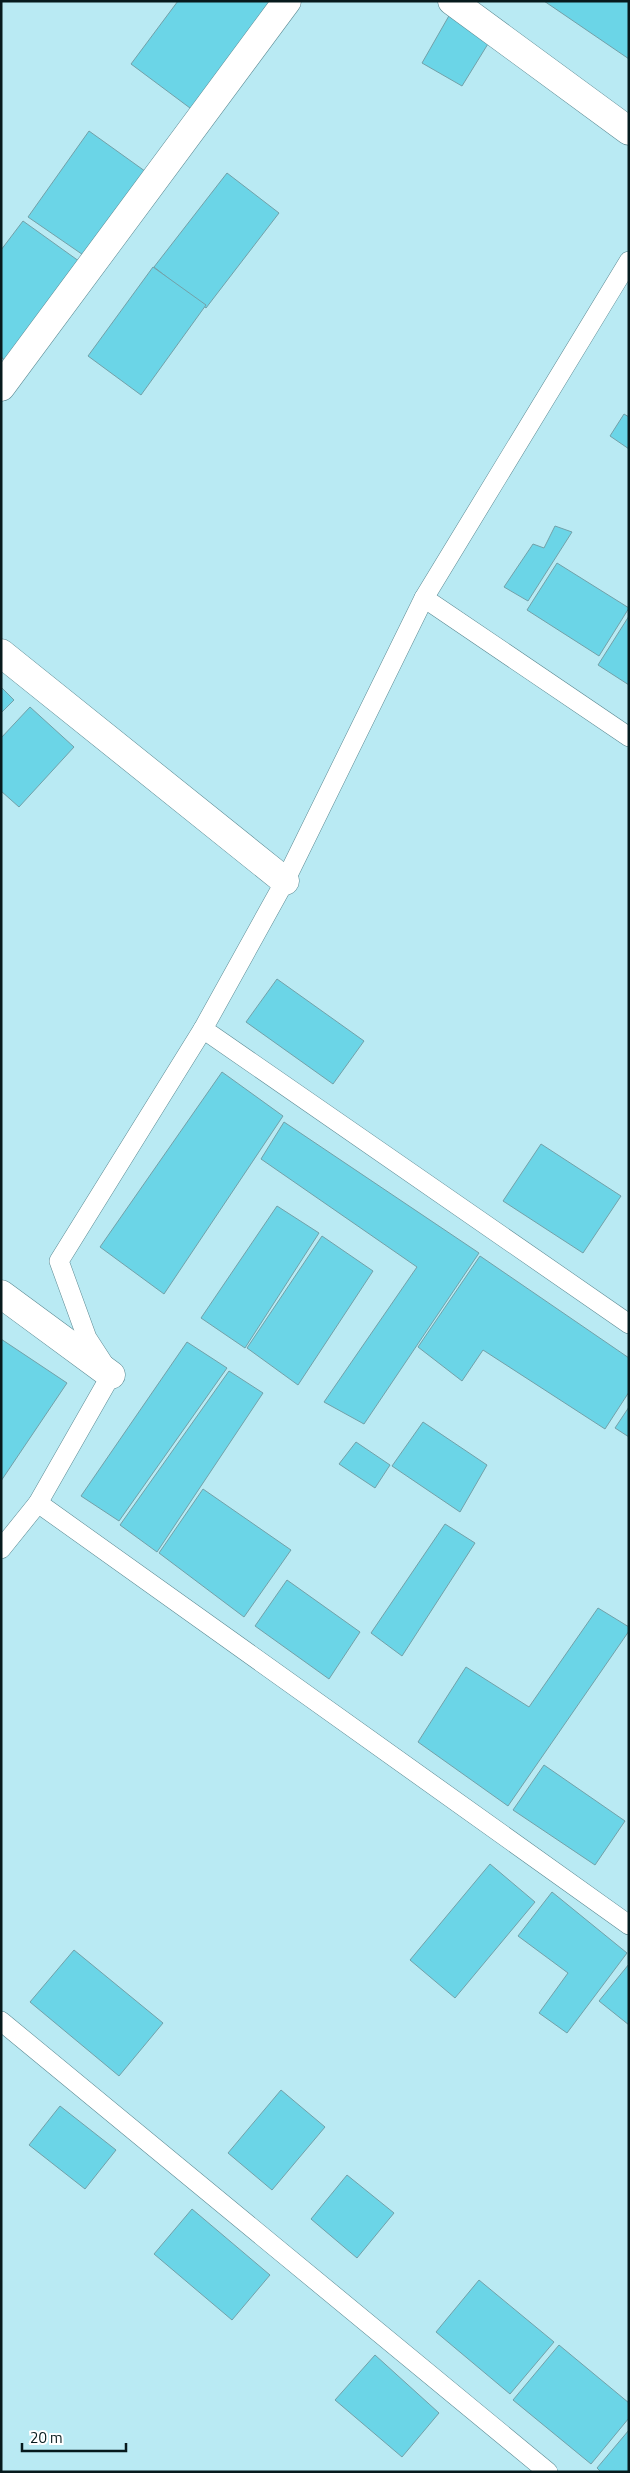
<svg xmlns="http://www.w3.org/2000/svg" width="630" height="2473" font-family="'Titillium Web',sans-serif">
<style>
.building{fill:#6bd5e7;stroke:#72a1a9}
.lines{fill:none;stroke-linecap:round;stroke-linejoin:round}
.lane-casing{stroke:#5c8a93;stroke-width:20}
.street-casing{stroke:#5c8a93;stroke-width:29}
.lane{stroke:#fff;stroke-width:19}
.street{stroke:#fff;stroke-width:28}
</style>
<rect width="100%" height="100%" fill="#b9eaf3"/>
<g class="building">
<polygon points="178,1 277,1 194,111 131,64"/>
<polygon points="544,1 629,1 629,59"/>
<polygon points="450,14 491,39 462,86 422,63"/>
<polygon points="89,131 149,174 89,259 28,217"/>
<polygon points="227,173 279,213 206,308 154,267"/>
<polygon points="23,221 83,264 10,364 1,357 1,250"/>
<polygon points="153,267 206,305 141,395 88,356"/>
<polygon points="624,414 629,417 629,449 610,436"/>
<polygon points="555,526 572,532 528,601 504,587 533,544 544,548"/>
<polygon points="557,563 629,608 599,656 527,610"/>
<polygon points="629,616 629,685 598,665"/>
<polygon points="1,687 14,700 1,713"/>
<polygon points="30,707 74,747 19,807 1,791 1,738"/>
<polygon points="277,979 364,1041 333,1084 246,1022"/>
<polygon points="222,1072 283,1116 164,1294 100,1247"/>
<polygon points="284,1122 479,1253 364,1424 324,1402 417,1267 261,1159"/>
<polygon points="541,1144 621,1196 583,1253 503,1201"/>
<polygon points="277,1206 319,1233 245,1348 201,1318"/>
<polygon points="322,1236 373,1271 298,1385 247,1348"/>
<polygon points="480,1256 629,1358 629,1392 605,1429 483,1350 462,1381 418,1347"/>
<polygon points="1,1339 67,1383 1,1481"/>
<polygon points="187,1342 227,1368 119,1521 81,1496"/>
<polygon points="229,1371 263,1393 157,1552 120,1525"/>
<polygon points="629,1407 629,1437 615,1428"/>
<polygon points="423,1422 487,1465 460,1512 392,1466"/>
<polygon points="356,1442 390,1465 375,1488 339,1464"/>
<polygon points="203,1489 291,1550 244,1617 159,1553"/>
<polygon points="445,1524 475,1543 402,1656 371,1633"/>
<polygon points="287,1580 360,1632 329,1679 255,1626"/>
<polygon points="598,1608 629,1627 629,1631 508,1806 418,1742 466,1667 529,1707"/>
<polygon points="544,1765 625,1821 595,1865 513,1810"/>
<polygon points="490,1864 535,1902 455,1998 410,1960"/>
<polygon points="552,1892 627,1953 567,2033 539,2013 568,1973 518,1936"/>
<polygon points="74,1950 163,2023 119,2076 30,2002"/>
<polygon points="629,1964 629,2025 599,2001"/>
<polygon points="281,2090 325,2127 272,2190 228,2153"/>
<polygon points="60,2106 116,2150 85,2189 29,2145"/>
<polygon points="347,2175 394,2213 357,2258 311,2219"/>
<polygon points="192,2209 270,2275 232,2320 154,2254"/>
<polygon points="479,2280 554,2342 510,2394 436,2332"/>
<polygon points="559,2345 629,2403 629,2418 591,2464 513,2400"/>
<polygon points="375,2355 439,2413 402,2457 335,2400"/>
<polygon points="629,2430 629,2472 601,2472 597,2468"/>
</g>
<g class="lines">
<defs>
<g id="lane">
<polyline points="629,261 424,598 285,881 203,1029 629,1324"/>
<polyline points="424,598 629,737"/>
<polyline points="38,1503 629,1925"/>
<polyline points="1,1549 38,1503 111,1375 87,1338 59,1261 203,1029"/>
<polyline points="1,2021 548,2472"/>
</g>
<g id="street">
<polyline points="452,1 629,131"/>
<polyline points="1,387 287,1"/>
<polyline points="1,653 285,881"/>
<polyline points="1,1294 111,1375"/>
</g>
</defs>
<use href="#lane" class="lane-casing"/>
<use href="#street" class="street-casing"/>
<use href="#lane" class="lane"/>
<use href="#street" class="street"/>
</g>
<rect width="630" height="2473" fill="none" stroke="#071a1d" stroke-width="5"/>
<path d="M22 2443v8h104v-8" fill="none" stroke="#071a1d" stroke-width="2.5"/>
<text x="30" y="2443" font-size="15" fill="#071a1d" stroke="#ffffff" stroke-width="4" paint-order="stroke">20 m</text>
</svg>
